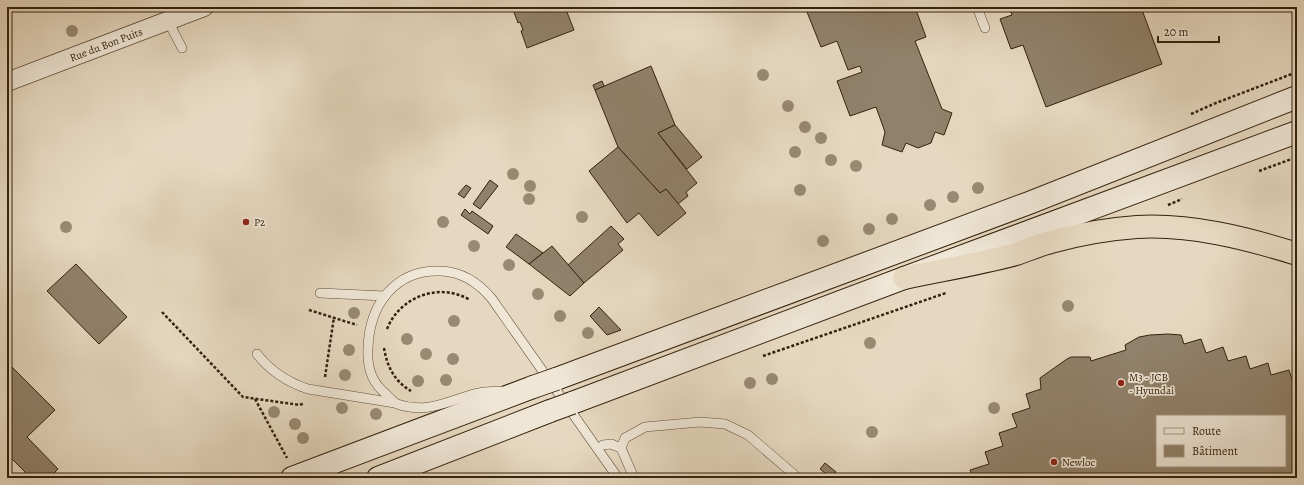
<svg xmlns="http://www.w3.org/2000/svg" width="1304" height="485" font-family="Alegreya,serif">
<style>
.building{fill:#91816b;stroke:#34220e;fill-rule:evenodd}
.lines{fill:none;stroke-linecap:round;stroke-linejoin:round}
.lane-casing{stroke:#60503a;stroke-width:10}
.street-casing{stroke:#60503a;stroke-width:20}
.secondary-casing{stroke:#34220e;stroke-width:24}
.highway-casing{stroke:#34220e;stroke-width:24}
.path{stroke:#34220e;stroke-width:2.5;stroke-dasharray:3 2;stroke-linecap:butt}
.lane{stroke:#efe6d6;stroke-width:9}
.street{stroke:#efe6d6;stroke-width:18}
.secondary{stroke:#efe6d6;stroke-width:22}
.highway{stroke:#e6d8c0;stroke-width:22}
.secondary-bridge-casing{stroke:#34220e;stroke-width:24;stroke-linecap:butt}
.secondary-bridge{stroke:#efe6d6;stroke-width:22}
.tree{fill:#988972}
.poi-dot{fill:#8f2418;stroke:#efe6d6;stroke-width:1.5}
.labels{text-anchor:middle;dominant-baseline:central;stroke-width:3.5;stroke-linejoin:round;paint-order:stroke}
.street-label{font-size:11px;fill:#34220e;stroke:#efe6d6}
.poi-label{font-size:11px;fill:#34220e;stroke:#efe6d6;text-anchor:start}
</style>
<rect width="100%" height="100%" fill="#e6d8c0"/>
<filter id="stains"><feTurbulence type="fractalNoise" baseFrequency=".005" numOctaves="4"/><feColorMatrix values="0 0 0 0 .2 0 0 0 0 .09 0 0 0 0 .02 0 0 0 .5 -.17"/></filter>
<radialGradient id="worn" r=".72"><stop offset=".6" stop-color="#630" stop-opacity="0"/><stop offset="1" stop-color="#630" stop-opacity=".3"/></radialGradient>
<g class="building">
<polygon points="512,7 549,7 549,8 553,7 565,7 574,30 527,48 521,31 523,30 520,22 518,23"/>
<polygon points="805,7 915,7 926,37 915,41 942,109 952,113 944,135 935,132 931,143 918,148 906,143 902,152 882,145 885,132 876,107 850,116 837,81 862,72 860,66 848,70 837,41 821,47"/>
<polygon points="1009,7 1141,7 1162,64 1046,107 1023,45 1011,49 1000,19 1012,15"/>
<polygon points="651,66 675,125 658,133 697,183 686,192 688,196 678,204 666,189 660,193 618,147 595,90"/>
<polygon points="602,81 604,86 595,90 593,85"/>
<polygon points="675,125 702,157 687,169 658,133"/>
<polygon points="618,147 660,193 666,189 686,213 658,236 639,213 627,223 589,171"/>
<polygon points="490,180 498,186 480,209 473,204"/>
<polygon points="466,185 471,188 464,198 458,194"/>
<polygon points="465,209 470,214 472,211 493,226 488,234 461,215"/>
<polygon points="611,226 624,239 618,244 623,250 584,283 568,265"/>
<polygon points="516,234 543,253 529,264 506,247"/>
<polygon points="552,246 584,283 570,296 529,264"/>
<polygon points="76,264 127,317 99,344 47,291"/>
<polygon points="599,307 621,330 607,335 590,316"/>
<path d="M1168,334L1181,335L1184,344L1201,339L1206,353L1223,347L1228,361L1246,356L1250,369L1268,363L1271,375L1289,370L1297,396V478H973L970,470L989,464L985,452L1003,446L999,433L1017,427L1012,414L1030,408L1026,394L1041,389L1040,378L1067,359L1071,357H1090L1091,361L1126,350L1125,345L1139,337L1150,335ZM1157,416H1285V466H1157Z"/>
<polygon points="7,362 55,410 27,437 58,469 49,478 31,478 7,454"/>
<polygon points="825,463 836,472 831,478 820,469"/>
</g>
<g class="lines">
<defs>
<g id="lane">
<polyline points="977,7 985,28"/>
<polyline points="168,21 182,48"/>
<polyline points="320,293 385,296"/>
<path d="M257,354C271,372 287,382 308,389L395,403"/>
<path d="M501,391C494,392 486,391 479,393C450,399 429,415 397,404C393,402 389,397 386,394C371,382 367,367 368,349C369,305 395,269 441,271C463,272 479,283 492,299L618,478"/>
<polyline points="603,445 611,444 621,448 634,478"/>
<polyline points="621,448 625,438 645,427 700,422 725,424 748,435 798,478"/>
</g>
<g id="street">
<path id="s1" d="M7,82L204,7"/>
</g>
<g id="secondary">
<polyline points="556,379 1029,203 1297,97"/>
<polyline points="572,403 904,278 1297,132"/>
<polyline points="292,478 533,387"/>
<polyline points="378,478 550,411"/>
</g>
<path id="highway" d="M904,278C941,270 980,264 1016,254C1028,250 1039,245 1051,242C1079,234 1108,229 1137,227C1191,224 1246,238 1297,254"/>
</defs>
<use href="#lane" class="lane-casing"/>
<use href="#street" class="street-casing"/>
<use href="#secondary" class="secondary-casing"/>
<use href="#highway" class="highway-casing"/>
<g class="path">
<polyline points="1191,114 1216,103 1297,72"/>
<polyline points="1259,171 1297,157"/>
<polyline points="1168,205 1182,199"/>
<polyline points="309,310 357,325"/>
<polyline points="162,312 243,397 300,405 304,403"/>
<path d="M387,329C400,296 440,282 470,300"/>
<path d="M384,348C387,366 394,381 411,391"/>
<polyline points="763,356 946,293"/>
<polyline points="325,377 334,317"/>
<polyline points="255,399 287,458"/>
</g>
<use href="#lane" class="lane"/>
<use href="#street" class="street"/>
<use href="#secondary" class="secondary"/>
<use href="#highway" class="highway"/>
<defs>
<g id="secondary-bridge">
<polyline points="533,387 556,379"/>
<polyline points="550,411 572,403"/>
</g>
</defs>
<use href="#secondary-bridge" class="secondary-bridge-casing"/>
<use href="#secondary-bridge" class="secondary-bridge"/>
</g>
<g class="tree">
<circle cx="72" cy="31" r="6"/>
<circle cx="763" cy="75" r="6"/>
<circle cx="788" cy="106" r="6"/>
<circle cx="805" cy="127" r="6"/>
<circle cx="821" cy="138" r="6"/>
<circle cx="795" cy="152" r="6"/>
<circle cx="831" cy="160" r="6"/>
<circle cx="856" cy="166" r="6"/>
<circle cx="513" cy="174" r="6"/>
<circle cx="530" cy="186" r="6"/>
<circle cx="978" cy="188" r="6"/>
<circle cx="800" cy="190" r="6"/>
<circle cx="953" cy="197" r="6"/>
<circle cx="529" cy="199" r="6"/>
<circle cx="930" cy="205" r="6"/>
<circle cx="582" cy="217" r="6"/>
<circle cx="892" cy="219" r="6"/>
<circle cx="443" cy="222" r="6"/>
<circle cx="66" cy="227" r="6"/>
<circle cx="869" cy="229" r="6"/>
<circle cx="823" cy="241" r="6"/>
<circle cx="474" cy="246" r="6"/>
<circle cx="509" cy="265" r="6"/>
<circle cx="538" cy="294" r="6"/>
<circle cx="1068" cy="306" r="6"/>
<circle cx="354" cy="313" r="6"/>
<circle cx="560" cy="316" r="6"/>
<circle cx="454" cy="321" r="6"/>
<circle cx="588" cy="333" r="6"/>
<circle cx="407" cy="339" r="6"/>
<circle cx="870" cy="343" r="6"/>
<circle cx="349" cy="350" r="6"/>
<circle cx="426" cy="354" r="6"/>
<circle cx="453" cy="359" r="6"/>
<circle cx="345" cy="375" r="6"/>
<circle cx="772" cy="379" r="6"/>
<circle cx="446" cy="380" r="6"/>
<circle cx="418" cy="381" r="6"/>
<circle cx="750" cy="383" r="6"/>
<circle cx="342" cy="408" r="6"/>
<circle cx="994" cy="408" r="6"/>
<circle cx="274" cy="412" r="6"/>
<circle cx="376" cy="414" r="6"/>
<circle cx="295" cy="424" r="6"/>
<circle cx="872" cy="432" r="6"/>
<circle cx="303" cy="438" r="6"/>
</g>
<g class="poi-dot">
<circle cx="246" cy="222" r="4"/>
<circle cx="1121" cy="383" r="4"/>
<circle cx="1054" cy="462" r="4"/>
</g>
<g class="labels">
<g class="street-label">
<text stroke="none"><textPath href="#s1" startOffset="106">Rue du Bon Puits</textPath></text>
</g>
<g class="poi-label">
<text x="254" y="222">P2</text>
<text x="1129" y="377">M3 - JCB<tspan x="1129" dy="13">- Hyundai</tspan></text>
<text x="1062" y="462">Newloc</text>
</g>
</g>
<rect width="1304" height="485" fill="none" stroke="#e6d8c0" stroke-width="24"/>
<rect x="8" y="8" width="1288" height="469" fill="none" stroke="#34220e" stroke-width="2"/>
<rect x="12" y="12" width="1280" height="461" fill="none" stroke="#34220e"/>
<rect x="1156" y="415" width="130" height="52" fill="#efe6d6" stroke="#a49886"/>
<rect x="1164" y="428" width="20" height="6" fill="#efe6d6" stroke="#a49886"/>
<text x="1192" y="435" font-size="12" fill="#34220e">Route</text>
<rect x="1164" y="445" width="20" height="12" fill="#91816b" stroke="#a49886"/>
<text x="1192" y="455" font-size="12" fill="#34220e">Bâtiment</text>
<path d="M1158 36v6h61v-6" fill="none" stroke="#34220e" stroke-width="2"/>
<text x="1164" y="36" font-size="12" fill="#34220e" stroke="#efe6d6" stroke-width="3" paint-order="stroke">20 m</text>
<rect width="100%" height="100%" filter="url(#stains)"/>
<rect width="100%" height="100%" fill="url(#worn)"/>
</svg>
